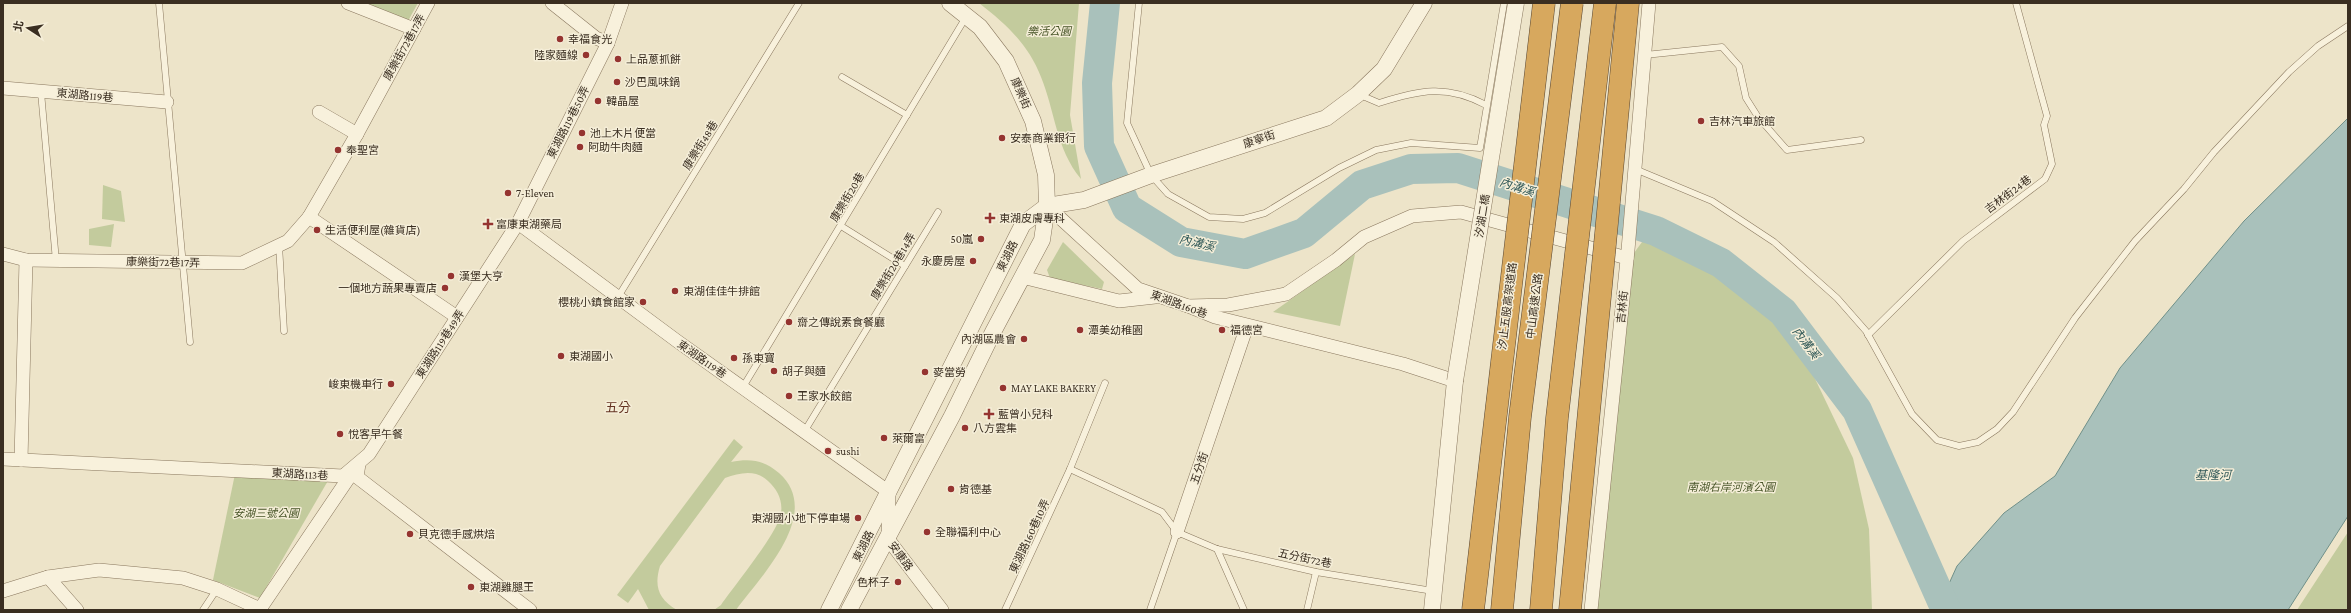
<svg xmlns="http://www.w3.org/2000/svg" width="2351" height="613" font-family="'Crimson Pro','Noto Sans TC',serif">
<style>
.green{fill:#c3cb9d}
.water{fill:#a9c1bb;stroke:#709089}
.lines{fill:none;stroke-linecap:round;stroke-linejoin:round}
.river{stroke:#a9c1bb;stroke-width:30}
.service-casing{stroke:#89775e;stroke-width:7}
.minor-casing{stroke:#89775e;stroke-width:14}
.tertiary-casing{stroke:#89775e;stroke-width:17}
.service{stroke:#f8f1dc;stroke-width:6}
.minor{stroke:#f8f1dc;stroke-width:13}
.tertiary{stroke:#f8f1dc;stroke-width:16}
.tertiary-bridge-casing{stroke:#89775e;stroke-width:17;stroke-linecap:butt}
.motorway-bridge-casing{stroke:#574532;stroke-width:23;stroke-linecap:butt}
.tertiary-bridge{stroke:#f8f1dc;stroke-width:16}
.motorway-bridge{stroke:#d7a85e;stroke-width:22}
.poi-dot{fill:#953430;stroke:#f5eed8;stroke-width:1.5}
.labels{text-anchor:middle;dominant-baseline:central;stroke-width:3;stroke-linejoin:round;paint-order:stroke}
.park-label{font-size:11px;font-style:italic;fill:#485528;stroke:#f5eed8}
.poi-label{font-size:11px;fill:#3a2e21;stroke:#f5eed8;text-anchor:start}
.street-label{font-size:11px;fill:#3a2e21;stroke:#f5eed8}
.water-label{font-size:12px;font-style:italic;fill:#315958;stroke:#f5eed8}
.quarter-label{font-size:13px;fill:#643322;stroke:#f5eed8}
</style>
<rect width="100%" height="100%" fill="#ede4c9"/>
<g class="green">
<polygon points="360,3 418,3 408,21"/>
<path d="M979,3H1079L1070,115L1081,179C1056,149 1055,111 1041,77C1028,44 1007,25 979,3Z"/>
<polygon points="103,185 121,191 125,222 102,219"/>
<polygon points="114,224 111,247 89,245 89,229"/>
<polygon points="1645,238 1673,251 1758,301 1807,362 1853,458 1869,529 1872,610 1595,610 1631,257"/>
<polygon points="1063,242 1104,282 1102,289 1050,278 1047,270"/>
<polygon points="1355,254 1340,326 1273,312"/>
<path d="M734,439L743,447L731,462C750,458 764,460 779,473C824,513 761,576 736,610H714L721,605C734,586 778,533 781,513C783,500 777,489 768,481C755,469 740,473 725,478L660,566C654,586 658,599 677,610H649L638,589L628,603L617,595Z"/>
<polygon points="235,474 329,479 260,598 213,580"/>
<polygon points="2348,532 2348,610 2297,610"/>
</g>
<polygon class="water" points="2348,118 2348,516 2288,610 1937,610 1957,566 2004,513 2055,476 2120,368 2244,221"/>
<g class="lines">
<polyline class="river" points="1105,3 1097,83 1099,146 1127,208 1181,242 1245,254 1304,233 1362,185 1411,169 1458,168 1656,231 1721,263 1783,312 1857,410 1946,610"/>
<defs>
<g id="service">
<polyline points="159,3 190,342"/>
<polyline points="1139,3 1127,123 1151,175 1168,194 1209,217 1243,219 1265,213 1339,168 1376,150 1411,143 1480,148 1504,3"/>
<polyline points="1645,55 1722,47 1739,66 1746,98 1758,117 1787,150 1861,140"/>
<polyline points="842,77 907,115"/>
<polyline points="41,92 56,261"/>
<path d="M1358,94L1379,103C1419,90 1447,84 1486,105"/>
<polyline points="1635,169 1712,201 1774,242 1837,298 1866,331 1912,414 1937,440 1959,446 1978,442 1997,429 2013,412 2075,318 2135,241 2184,189 2214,152 2289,72 2318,46 2348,26"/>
<polyline points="841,226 905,266"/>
<polyline points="279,245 284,331"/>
<polyline points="618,297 799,3"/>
<polyline points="1868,335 1963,241 2045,179 2052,164 2044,125 2047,116 2016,3"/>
<polyline points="743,387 966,17"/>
<polyline points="804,432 938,212"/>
<polyline points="1070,469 1162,512 1177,532"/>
<polyline points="1177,532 1217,549 1316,572 1433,591"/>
<polyline points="1217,549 1244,610"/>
<polyline points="203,610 217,589"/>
<polyline points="1005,610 1070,469 1105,383"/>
<polyline points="1150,610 1177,532"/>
<polyline points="1307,610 1316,572"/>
</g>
<g id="minor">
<polyline points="348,3 414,29"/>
<polyline points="552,3 596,38 608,43"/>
<polyline points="3,88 167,102"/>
<polyline points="319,112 357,134"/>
<polyline points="1047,206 1138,289 1188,306 1215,317 1403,364 1455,381"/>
<polyline points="309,217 457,317"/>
<polyline points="518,223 677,341 889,492 888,539 942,610"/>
<polyline points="3,254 26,260 242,263 288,241 309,217 357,134 428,3"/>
<polyline points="1022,277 1119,301 1155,297"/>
<polyline points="1188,306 1228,305 1286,294 1336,260 1364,237 1412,216 1461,212 1627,258"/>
<polyline points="3,459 343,476 369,454 518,223 608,43 622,3"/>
<polyline points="21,460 26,260"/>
<polyline points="359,464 357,477 530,610"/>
<polyline points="1177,532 1247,326"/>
<polyline points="48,577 77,610"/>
<polyline points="3,591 48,577 99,570 183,578 217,589 260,609 354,470"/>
<polyline points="1591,610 1628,250 1649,3"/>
</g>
<g id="tertiary">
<polyline points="829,610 1023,224 1047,206 1084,200 1151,175 1326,118 1358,94 1384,69 1424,3"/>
<polyline points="849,610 952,416 993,332 1042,240 1047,206 1046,175 1033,121 1006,61 980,27 950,3"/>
<polyline points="1432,610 1455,381"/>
</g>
</defs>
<use href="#service" class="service-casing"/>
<use href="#minor" class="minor-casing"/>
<use href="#tertiary" class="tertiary-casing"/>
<use href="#service" class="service"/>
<use href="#minor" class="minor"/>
<use href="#tertiary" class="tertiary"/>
<defs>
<polyline id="tertiary-bridge" points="1455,381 1516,3"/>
<g id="motorway-bridge">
<polyline points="1473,610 1544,3"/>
<polyline points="1502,610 1520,417 1572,3"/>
<polyline points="1541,610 1557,418 1605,3"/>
<polyline points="1570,610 1628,3"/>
</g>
</defs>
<use href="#tertiary-bridge" class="tertiary-bridge-casing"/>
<use href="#motorway-bridge" class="motorway-bridge-casing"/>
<use href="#tertiary-bridge" class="tertiary-bridge"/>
<use href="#motorway-bridge" class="motorway-bridge"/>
</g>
<g class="poi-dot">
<circle cx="560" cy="39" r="4"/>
<circle cx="586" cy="55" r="4"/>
<circle cx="618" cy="59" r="4"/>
<circle cx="617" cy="82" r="4"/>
<circle cx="598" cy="101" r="4"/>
<circle cx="1701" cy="121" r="4"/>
<circle cx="582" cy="133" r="4"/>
<circle cx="1002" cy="138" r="4"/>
<circle cx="580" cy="147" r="4"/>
<circle cx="338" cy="150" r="4"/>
<circle cx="508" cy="193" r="4"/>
<path d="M988 212h4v4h4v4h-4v4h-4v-4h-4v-4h4z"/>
<path d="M486 218h4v4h4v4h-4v4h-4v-4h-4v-4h4z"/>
<circle cx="317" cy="230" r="4"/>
<circle cx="981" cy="239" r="4"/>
<circle cx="973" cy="261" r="4"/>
<circle cx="451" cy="276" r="4"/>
<circle cx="445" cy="288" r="4"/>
<circle cx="675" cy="291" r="4"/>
<circle cx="643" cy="302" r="4"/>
<circle cx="789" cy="322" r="4"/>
<circle cx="1080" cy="330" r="4"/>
<circle cx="1222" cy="330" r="4"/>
<circle cx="1024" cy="339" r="4"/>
<circle cx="561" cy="356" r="4"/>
<circle cx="734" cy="358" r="4"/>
<circle cx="774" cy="371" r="4"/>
<circle cx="925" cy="372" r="4"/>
<circle cx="391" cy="384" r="4"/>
<circle cx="1003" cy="388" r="4"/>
<circle cx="789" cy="396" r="4"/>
<path d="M987 408h4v4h4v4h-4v4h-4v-4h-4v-4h4z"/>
<circle cx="965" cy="428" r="4"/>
<circle cx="340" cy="434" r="4"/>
<circle cx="884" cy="438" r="4"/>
<circle cx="828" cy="451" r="4"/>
<circle cx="951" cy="489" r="4"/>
<circle cx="858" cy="518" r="4"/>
<circle cx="927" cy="532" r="4"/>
<circle cx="410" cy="534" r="4"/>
<circle cx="898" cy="582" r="4"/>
<circle cx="471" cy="587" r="4"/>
</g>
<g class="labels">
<g class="park-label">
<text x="1049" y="31">樂活公園</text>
<text x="1731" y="487">南湖右岸河濱公園</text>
<text x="266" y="513">安湖三號公園</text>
</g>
<g class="poi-label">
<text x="568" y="39">幸福食光</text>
<text x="578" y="55" text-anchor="end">陸家麵線</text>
<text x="626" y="59">上品蔥抓餅</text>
<text x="625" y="82">沙巴風味鍋</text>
<text x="606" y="101">韓晶屋</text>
<text x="1709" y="121">吉林汽車旅館</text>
<text x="590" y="133">池上木片便當</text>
<text x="1010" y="138">安泰商業銀行</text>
<text x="588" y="147">阿助牛肉麵</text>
<text x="346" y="150">奉聖宮</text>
<text x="516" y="193">7-Eleven</text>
<text x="999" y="218">東湖皮膚專科</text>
<text x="496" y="224">富康東湖藥局</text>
<text x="325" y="230">生活便利屋(雜貨店)</text>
<text x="973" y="239" text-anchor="end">50嵐</text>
<text x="965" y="261" text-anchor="end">永慶房屋</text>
<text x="459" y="276">漢堡大亨</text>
<text x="437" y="288" text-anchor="end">一個地方蔬果專賣店</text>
<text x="683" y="291">東湖佳佳牛排館</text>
<text x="635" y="302" text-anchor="end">櫻桃小鎮食館家</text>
<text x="797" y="322">齋之傳說素食餐廳</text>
<text x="1088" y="330">潭美幼稚園</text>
<text x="1230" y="330">福德宮</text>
<text x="1016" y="339" text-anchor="end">內湖區農會</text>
<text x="569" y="356">東湖國小</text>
<text x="742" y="358">孫東寶</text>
<text x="782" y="371">胡子與麵</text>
<text x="933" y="372">麥當勞</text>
<text x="383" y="384" text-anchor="end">峻東機車行</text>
<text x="1011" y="388">MAY LAKE BAKERY</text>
<text x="797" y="396">王家水餃館</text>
<text x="998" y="414">藍曾小兒科</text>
<text x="973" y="428">八方雲集</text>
<text x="348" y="434">悅客早午餐</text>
<text x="892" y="438">萊爾富</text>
<text x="836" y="451">sushi</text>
<text x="959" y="489">肯德基</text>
<text x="850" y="518" text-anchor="end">東湖國小地下停車場</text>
<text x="935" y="532">全聯福利中心</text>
<text x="418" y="534">貝克德手感烘焙</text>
<text x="890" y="582" text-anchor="end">色杯子</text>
<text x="479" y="587">東湖雞腿王</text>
</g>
<g class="street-label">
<text transform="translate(404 47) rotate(-61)">康樂街72巷17弄</text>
<text transform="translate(1021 93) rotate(66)">康樂街</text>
<text transform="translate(85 95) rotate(5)">東湖路119巷</text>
<text transform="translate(568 122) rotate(-63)">東湖路119巷50弄</text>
<text transform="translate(1259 139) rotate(-18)">康寧街</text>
<text transform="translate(700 145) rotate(-58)">康樂街48巷</text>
<text transform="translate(2008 194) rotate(-37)">吉林街24巷</text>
<text transform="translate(847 197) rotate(-59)">康樂街20巷</text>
<text transform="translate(1482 216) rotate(-81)">汐湖二橋</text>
<text transform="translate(1007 256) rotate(-64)">東湖路</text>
<text transform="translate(163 262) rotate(1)">康樂街72巷17弄</text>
<text transform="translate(893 266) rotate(-59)">康樂街20巷14弄</text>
<text transform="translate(1179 304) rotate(20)">東湖路160巷</text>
<text transform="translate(1507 306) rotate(-83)">汐止五股高架道路</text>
<text transform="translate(1534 306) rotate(-83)">中山高速公路</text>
<text transform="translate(1622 307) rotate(-84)">吉林街</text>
<text transform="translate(440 344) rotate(-57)">東湖路119巷49弄</text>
<text transform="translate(702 359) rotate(35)">東湖路119巷</text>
<text transform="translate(1199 468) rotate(-71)">五分街</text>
<text transform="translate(300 474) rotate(3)">東湖路113巷</text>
<text transform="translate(1029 536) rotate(-65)">東湖路160巷10弄</text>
<text transform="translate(863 546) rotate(-64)">東湖路</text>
<text transform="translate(901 556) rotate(54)">安康路</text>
<text transform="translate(1305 558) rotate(12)">五分街72巷</text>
</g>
<g class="water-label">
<text transform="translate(1517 187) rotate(18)">內溝溪</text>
<text transform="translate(1197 243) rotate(14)">內溝溪</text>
<text transform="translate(1806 343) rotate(53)">內溝溪</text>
<text x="2213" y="475">基隆河</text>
</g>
<g class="quarter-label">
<text x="618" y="407">五分</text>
</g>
</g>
<rect width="2351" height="613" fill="none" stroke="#3a2e21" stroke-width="8"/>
<g transform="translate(28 28) rotate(282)" stroke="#f5eed8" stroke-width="3" paint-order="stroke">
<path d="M0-3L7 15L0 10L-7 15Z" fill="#3a2e21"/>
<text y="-6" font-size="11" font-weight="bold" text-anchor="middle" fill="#3a2e21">北</text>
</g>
</svg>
